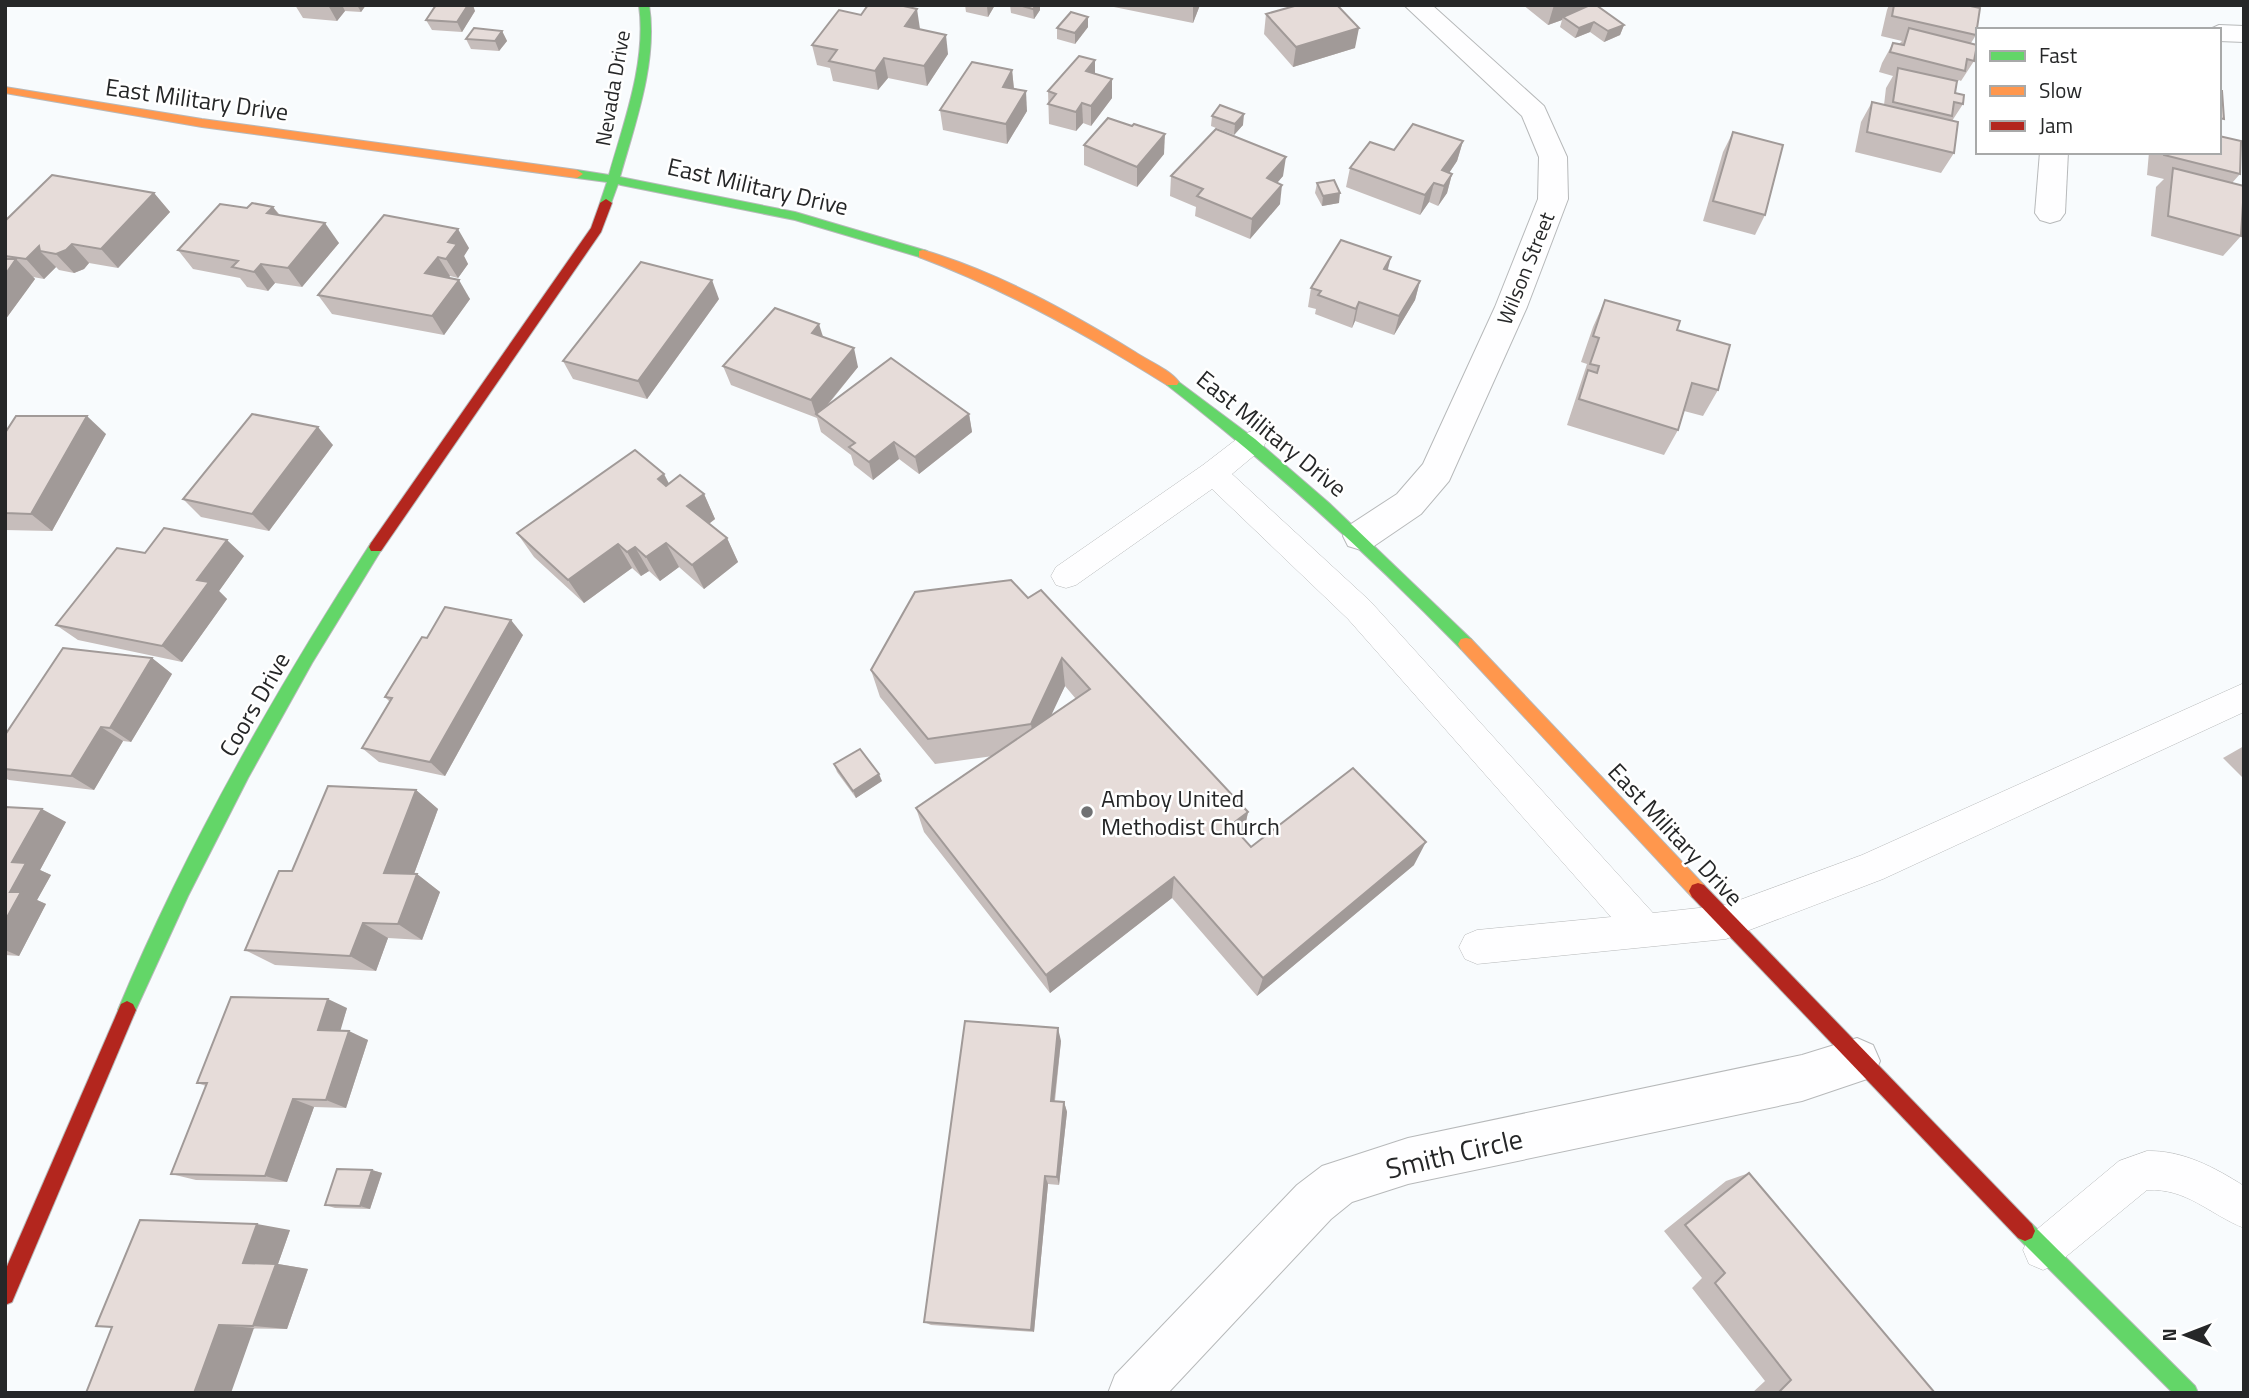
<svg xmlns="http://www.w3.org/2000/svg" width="2249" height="1398" font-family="'Titillium Web',sans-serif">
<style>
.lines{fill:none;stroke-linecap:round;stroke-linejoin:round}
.lane-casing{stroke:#b7b9ba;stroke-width:1}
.street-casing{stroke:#b7b9ba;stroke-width:2}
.fast-casing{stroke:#b7b9ba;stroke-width:2}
.slow-casing{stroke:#b7b9ba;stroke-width:2}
.jam-casing{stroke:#b7b9ba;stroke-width:2}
.lane{fill:#fefeff;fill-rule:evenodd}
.street{fill:#fefeff;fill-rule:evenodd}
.fast{fill:#63d668;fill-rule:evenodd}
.slow{fill:#ff974d;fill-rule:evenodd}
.jam{fill:#b3261e;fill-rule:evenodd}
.wall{fill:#c6bdbb;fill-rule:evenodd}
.shaded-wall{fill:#a19a98}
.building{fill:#e6dcd9;stroke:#a19a98;stroke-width:2}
.poi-dot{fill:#707173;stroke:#fff;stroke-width:2.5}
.labels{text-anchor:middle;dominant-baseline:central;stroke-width:5;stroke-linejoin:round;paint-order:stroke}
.far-street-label{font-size:21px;fill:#262728;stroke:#fff}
.street-label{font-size:24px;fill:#262728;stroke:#fff}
.poi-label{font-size:24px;fill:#262728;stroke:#fff;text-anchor:start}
.near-street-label{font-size:28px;fill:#262728;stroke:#fff}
</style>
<rect width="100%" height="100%" fill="#f8fbfd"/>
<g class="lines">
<defs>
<g id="lane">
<polygon points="1252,431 1262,435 1266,442 1262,449 1232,474 1370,601 1653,913 1726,905 1862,855 2244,683 2244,712 1883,879 1726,939 1477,964 1465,959 1459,947 1465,935 1477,930 1611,917 1348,619 1212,489 1076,585 1066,588 1056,585 1051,576 1056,567 1203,465 1242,435"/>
<path d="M2147,1151C2182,1150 2214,1167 2244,1186V1228C2209,1214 2187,1188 2147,1190L2057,1264L2043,1270L2029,1264L2023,1250L2029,1236L2119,1161Z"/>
</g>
<g id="street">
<polygon points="1404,5 1432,5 1544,106 1567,157 1568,199 1527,307 1449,481 1421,514 1374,546 1361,550 1348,546 1343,536 1348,526 1397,494 1423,464 1495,307 1538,199 1539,157 1522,116"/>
<polygon points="2219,25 2244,26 2244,42 2219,41 2219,30 2208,30"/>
<polygon points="2040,152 2068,152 2065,213 2060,220 2050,223 2040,220 2035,213"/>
<polygon points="1857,1038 1873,1045 1880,1061 1873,1077 1802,1101 1408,1184 1352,1202 1331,1219 1168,1393 1108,1393 1115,1375 1297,1185 1322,1166 1408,1138 1802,1055"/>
</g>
<g id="fast">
<path d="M639,5H649C658,61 635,124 620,177L795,212L927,251V257L923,258L795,220L621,185L618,184L610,206H602L600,203L607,182L577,178L571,174L577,170L609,175C624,122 647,61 639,5Z"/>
<path d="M1172,377L1255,439L1329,503L1471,639L1474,644L1471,649H1461C1368,554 1272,466 1167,385L1165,382Z"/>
<path d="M376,541L383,547L312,663L248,778L188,896L133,1016L127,1019L121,1016L118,1010C186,847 275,691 371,543Z"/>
<polygon points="2025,1221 2032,1224 2195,1386 2198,1393 2173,1393 2018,1238 2015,1231 2018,1224"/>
</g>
<g id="slow">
<polygon points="5,87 202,119 577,170 583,174 577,178 202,127 5,93"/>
<path d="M923,250C998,272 1069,312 1135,352C1148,361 1169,369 1179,382L1177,385H1167C1088,335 1007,290 919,257V251Z"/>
<polygon points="1466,638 1471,639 1704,885 1707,891 1704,897 1698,899 1692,897 1461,649 1458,644 1461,639"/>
</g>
<g id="jam">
<polygon points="606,199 612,203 601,232 381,551 371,551 369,547 371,543 591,228 600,203"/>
<polygon points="1698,883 1704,885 2032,1224 2035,1231 2032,1238 2025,1241 2018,1238 1692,897 1689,891 1692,885"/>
<polygon points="127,1001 133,1004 136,1010 12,1302 5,1305 5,1271 121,1004"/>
</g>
</defs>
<use href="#lane" class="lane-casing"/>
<use href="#street" class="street-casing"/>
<use href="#fast" class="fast-casing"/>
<use href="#slow" class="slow-casing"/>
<use href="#jam" class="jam-casing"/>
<use href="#lane" class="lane"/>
<use href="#street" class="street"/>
<use href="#fast" class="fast"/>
<use href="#slow" class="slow"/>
<use href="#jam" class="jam"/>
</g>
<g class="wall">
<polygon points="295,5 366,5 361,12 345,11 337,21 303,18"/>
<polygon points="965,5 995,5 988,17 966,12"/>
<polygon points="1010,5 1040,5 1040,10 1034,19 1011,13"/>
<polygon points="1109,5 1200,5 1193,23 1109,6"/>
<polygon points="1515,5 1588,5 1588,6 1624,25 1620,35 1604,42 1590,32 1575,38 1560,27 1562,20 1548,25 1523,5 1517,7"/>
<polygon points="1889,5 1966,5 1976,35 1971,43 1974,61 1961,81 1959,80 1956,84 1955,93 1963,104 1952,121 1954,153 1941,173 1855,152 1861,122 1872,102 1884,105 1886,88 1893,76 1879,72 1882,63 1893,43 1899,44 1902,41 1881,36 1887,10"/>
<polygon points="475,11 462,32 432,30 426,20"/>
<polygon points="1266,14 1355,48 1293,67 1264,34"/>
<polygon points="1088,27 1075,44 1057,39 1057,28"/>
<polygon points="920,29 948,54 927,86 888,78 878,90 833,81 830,68 817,65 812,45"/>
<polygon points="502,31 507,41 499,51 471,49 466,39"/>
<polygon points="1012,70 1014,89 1027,111 1007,144 943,130 940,110"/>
<polygon points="1095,74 1112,79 1112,98 1091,126 1083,123 1076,131 1049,124 1048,91"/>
<polygon points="1212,116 1243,125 1234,135 1211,126"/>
<polygon points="1733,132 1765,215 1755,235 1703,221 1723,152"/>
<polygon points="1463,141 1457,161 1449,173 1452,174 1447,193 1438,206 1429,202 1420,215 1346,187 1350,168 1394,150"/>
<polygon points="1084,145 1164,154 1137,187 1084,165"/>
<polygon points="2149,152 2219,152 2240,174 2232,183 2241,236 2223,256 2151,236 2156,187 2164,179 2147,175"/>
<polygon points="1171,176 1283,176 1277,183 1280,204 1250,239 1195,216 1196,207 1170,196"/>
<polygon points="1317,183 1339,203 1322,206 1315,193"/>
<polygon points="154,193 170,212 118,268 89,263 84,269 74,273 59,270 56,267 44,279 33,277 35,279 5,320 5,221"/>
<polygon points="273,207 280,215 339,243 302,287 275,283 268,291 247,287 240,278 193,269 178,250 247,208"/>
<polygon points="384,215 469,248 464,256 468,264 458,278 450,276 448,278 470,299 444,335 332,314 318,295"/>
<polygon points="1388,271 1420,281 1415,300 1394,335 1355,321 1352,328 1315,314 1316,309 1308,307 1311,288"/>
<polygon points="719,299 647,399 573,379 563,361"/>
<polygon points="1605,300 1677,330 1718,390 1703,416 1684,411 1678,430 1664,455 1567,425 1587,364 1581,362 1593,327"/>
<polygon points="823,337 858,367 827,406 969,414 972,432 919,474 899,459 873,480 854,465 851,455 821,432 817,418 731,385 723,366"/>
<polygon points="5,433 106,434 52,531 5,530"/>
<polygon points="333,445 269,531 201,517 183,499"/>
<polygon points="669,483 704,494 715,519 709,524 727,538 738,562 704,589 679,567 660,581 649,571 641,576 632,568 584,603 534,557 517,533"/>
<polygon points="145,553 244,556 219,591 227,599 182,662 78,640 56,625"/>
<path d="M1028,598L1248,812L1243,836L1242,837L1251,847L1414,865L1257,996L1172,898L1050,993L924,832L916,808L993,756L935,764L880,697L871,670ZM1065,686L1076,699L1050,716Z"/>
<polygon points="523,635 445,776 379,762 362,748 390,702 385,697 427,638"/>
<polygon points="152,658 172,674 131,742 123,741 94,790 9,780 5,778 5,735"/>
<polygon points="2244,746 2244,779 2223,758"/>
<polygon points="834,764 882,781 856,798 837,772"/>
<polygon points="416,790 438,809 414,874 417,874 440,892 422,940 388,938 376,971 275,965 245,950 292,871"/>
<polygon points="5,807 66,822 40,870 51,875 37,900 46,904 19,956 5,955"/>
<polygon points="347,1008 340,1030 368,1040 346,1108 314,1107 287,1182 196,1180 171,1174 206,1086 197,1083"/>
<polygon points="1061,1041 1055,1101 1064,1102 1067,1112 1059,1185 1048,1184 1034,1332 931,1325 924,1322"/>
<polygon points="372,1170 382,1173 370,1209 335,1208 325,1205"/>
<polygon points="1749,1173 1935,1393 1752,1393 1765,1381 1692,1288 1702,1278 1664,1231 1726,1181"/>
<polygon points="290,1230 278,1264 308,1269 287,1329 112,1327"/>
</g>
<g class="shaded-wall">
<polygon points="328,5 342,5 345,11 337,21"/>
<polygon points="357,5 366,5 361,12"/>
<polygon points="468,5 473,5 475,11 462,32 457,22"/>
<polygon points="988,5 995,5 988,17 987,6"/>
<polygon points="1036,5 1040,5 1040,10 1034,19 1033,9"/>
<polygon points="1193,5 1200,5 1193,23"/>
<polygon points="1554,5 1588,5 1586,11 1563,17 1562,20 1548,25"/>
<polygon points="917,9 920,29 905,26"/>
<polygon points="1088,17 1088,27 1075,44 1075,33"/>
<polygon points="1594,22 1590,32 1575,38 1579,28"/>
<polygon points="1624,25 1620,35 1604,42 1608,31"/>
<polygon points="1359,28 1355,48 1293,67 1296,47"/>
<polygon points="502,31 507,41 499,51 495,41"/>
<polygon points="946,35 948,54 927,86 924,66"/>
<polygon points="884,58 888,78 878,90 875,71"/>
<polygon points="1095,60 1095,80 1086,71"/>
<polygon points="1012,70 1014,90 1003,87"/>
<polygon points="1112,79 1112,98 1091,126 1091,106"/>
<polygon points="1026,91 1027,111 1007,144 1006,124"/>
<polygon points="1082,103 1083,123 1076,131 1076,112"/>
<polygon points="1244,114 1243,125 1234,135 1235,124"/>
<polygon points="1165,134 1164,154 1137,187 1137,167"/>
<polygon points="1463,141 1457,161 1441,185 1442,170"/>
<polygon points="1286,157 1283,176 1264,198 1267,178"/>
<polygon points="1452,174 1447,193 1438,206 1444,186"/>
<polygon points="1434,183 1429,202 1420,215 1425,195"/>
<polygon points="1282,185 1280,204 1250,239 1252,219"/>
<polygon points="154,193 170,212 118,268 101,249"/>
<polygon points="1340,193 1339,203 1322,206 1323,196"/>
<polygon points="273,207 287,226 267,213"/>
<polygon points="325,223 339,243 302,287 288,268"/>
<polygon points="458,229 469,248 464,256 468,264 458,278 446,259 448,242"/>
<polygon points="72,244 89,263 84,269 74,273 56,254"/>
<polygon points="39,246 40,251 56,267 44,279 26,259"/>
<polygon points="438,257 450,276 437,293 425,273"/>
<polygon points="1391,257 1386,277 1384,269"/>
<polygon points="16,259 35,279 5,320 5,275"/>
<polygon points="261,264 275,283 268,291 254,272"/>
<polygon points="459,280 470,299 444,335 432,316"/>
<polygon points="712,280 719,299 647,399 638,381"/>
<polygon points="1420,281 1415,300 1394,335 1399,316"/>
<polygon points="1359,302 1355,321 1352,328 1356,309"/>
<polygon points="819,324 825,343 812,333"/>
<polygon points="854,348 858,367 818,416 816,414 817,418 811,400"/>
<polygon points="969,414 972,432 919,474 915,457"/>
<polygon points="87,416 106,434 52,531 31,514"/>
<polygon points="318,427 333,445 269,531 252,514"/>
<polygon points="894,442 899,459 873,480 869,462"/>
<polygon points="664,474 677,499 658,479"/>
<polygon points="704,494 715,519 699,531 687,506"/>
<polygon points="727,538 738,562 704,589 692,565"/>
<polygon points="227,540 244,556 219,591 227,599 182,662 162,646 197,580"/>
<polygon points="666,543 679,567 660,581 646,557"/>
<polygon points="618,544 632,568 584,603 568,580"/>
<polygon points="635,547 649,571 641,576 627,552"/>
<polygon points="511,620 523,635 445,776 430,762"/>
<polygon points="152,658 172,674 131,742 110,728"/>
<polygon points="1062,658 1065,686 1035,750 1031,724"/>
<polygon points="101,727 123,741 94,790 71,776"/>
<polygon points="879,774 882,781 856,798 853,791"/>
<polygon points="416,790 438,809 408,890 384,873"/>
<polygon points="42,809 66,822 40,870 51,875 37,900 46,904 19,956 5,950 5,921 10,892 12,862"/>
<polygon points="1248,812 1243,836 1227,847 1231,825"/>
<polygon points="1426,842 1414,865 1257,996 1263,978"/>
<polygon points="417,874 440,892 422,940 398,924"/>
<polygon points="1174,877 1172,898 1050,993 1046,975"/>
<polygon points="363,923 388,938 376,971 350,956"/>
<polygon points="328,999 347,1008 338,1039 318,1030"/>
<polygon points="1058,1028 1061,1041 1053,1111 1051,1101"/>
<polygon points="349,1031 368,1040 346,1108 326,1100"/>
<polygon points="293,1099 314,1107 287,1182 265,1176"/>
<polygon points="1064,1102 1067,1112 1059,1185 1057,1177"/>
<polygon points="372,1170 382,1173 370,1209 360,1206"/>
<polygon points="1045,1176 1048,1184 1034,1332 1031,1330"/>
<polygon points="257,1224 290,1230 278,1264 308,1269 287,1329 253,1326 243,1263"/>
<polygon points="219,1325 254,1328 231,1393 194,1393"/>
</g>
<g class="building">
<polygon points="436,5 468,5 457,22 426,20"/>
<polygon points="868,5 899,5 917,9 905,26 946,35 924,66 884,58 875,71 829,61 837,50 812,45 839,10 861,15"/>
<polygon points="1019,5 1036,5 1033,9"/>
<polygon points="1298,5 1337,5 1359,28 1296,47 1266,14"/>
<polygon points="1590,5 1596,5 1624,25 1608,31 1594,22 1579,28 1563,17"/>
<polygon points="1894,5 1966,5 1980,8 1976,35 1892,16"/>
<polygon points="1071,12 1088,17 1075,33 1057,28"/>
<polygon points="474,28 502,31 495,41 466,39"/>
<polygon points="1909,28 1977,45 1974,61 1967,59 1965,71 1890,52 1893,43 1904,45"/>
<polygon points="1079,56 1095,60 1086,71 1112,79 1091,106 1082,103 1076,112 1048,104 1056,94 1048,91"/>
<polygon points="972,62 1012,70 1003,87 1026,91 1006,124 940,110"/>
<polygon points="1898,68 1957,81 1955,93 1964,95 1963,104 1954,102 1952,116 1893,102"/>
<polygon points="2219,91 2222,91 2224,119 2219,118"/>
<polygon points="1872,102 1958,122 1954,153 1867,132"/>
<polygon points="1220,105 1244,114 1235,124 1212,116"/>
<polygon points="1108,118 1132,126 1134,124 1165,134 1137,167 1084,145"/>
<polygon points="1413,124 1463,141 1442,170 1452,174 1444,186 1434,183 1425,195 1350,168 1370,142 1394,150"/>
<polygon points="1216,129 1286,157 1267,178 1282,185 1252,219 1197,196 1203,189 1171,176"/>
<polygon points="1733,132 1783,145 1765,215 1713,201"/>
<polygon points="2219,136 2241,141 2240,174 2164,155 2164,152 2219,152"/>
<polygon points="2173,168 2244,186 2241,236 2168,216"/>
<polygon points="52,175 154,193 101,249 72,244 66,250 56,254 40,251 39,246 26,259 5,256 5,221"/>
<polygon points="1334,180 1340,193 1323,196 1317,183"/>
<polygon points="252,203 273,207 267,213 325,223 288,268 261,264 254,272 232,267 238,261 178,250 220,204 247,208"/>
<polygon points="384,215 458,229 448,242 457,244 446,259 438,257 425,273 459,280 432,316 318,295"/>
<polygon points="1341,240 1391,257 1384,269 1420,281 1399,316 1359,302 1356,309 1318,295 1321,291 1311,288"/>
<polygon points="5,259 16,259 5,275"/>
<polygon points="641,262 712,280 638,381 563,361"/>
<polygon points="1605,300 1680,321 1677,330 1730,345 1718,390 1692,383 1678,430 1579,399 1588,370 1597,373 1599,366 1590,364 1599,338 1593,336"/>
<polygon points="775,308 819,324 812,333 854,348 811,400 723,366"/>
<polygon points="891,358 969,414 915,457 894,442 869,462 849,447 855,443 816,414"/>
<polygon points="252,414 318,427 252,514 183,499"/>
<polygon points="16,416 87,416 31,514 5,513 5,433"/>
<polygon points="635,450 664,474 658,479 666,486 680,475 704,494 687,506 727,538 692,565 666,543 646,557 635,547 627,552 618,544 568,580 517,533"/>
<polygon points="164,528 227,540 197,580 209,582 162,646 56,625 117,548 145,553"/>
<polygon points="1011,580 1028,598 1041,590 1248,812 1231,825 1251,847 1353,768 1426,842 1263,978 1174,877 1046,975 916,808 1090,689 1062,658 1031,724 928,739 871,670 915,592"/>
<polygon points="445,607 511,620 430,762 362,748 392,698 385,697 422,637 427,638"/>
<polygon points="63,648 152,658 110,728 101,727 71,776 5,769 5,735"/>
<polygon points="860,749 879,774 853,791 834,764"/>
<polygon points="328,786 416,790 384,873 417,874 398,924 363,923 350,956 245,950 279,871 292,871"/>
<polygon points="5,807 42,809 12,862 26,863 10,892 21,892 5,921"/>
<polygon points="231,997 328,999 318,1030 349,1031 326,1100 293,1099 265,1176 171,1174 207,1083 197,1083"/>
<polygon points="965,1021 1058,1028 1051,1101 1064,1102 1057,1177 1045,1176 1031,1330 924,1322"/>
<polygon points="337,1169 372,1170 360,1206 325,1205"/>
<polygon points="1749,1173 1935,1393 1778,1393 1791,1380 1715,1283 1725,1273 1685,1225"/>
<polygon points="140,1220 257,1224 243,1263 276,1264 253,1326 219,1325 194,1393 86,1393 112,1327 96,1326"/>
</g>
<circle class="poi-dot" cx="1087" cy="812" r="7"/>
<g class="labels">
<g class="far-street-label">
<text transform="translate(612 88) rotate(-80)">Nevada Drive</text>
<text transform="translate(1525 268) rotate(-68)">Wilson Street</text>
</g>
<g class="street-label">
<text transform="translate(197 99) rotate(8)">East Military Drive</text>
<text transform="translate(758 186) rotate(13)">East Military Drive</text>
<text transform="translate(1272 433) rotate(39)">East Military Drive</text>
<text transform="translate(254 704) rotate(-60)">Coors Drive</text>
<text transform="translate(1676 834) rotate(47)">East Military Drive</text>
</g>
<g class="poi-label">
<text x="1101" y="798">Amboy United<tspan x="1101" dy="28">Methodist Church</tspan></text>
</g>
<g class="near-street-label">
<text transform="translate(1454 1153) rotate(-13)">Smith Circle</text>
</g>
</g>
<rect width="2249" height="1398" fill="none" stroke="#262728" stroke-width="14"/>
<rect x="1976" y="28" width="245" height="126" fill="#ffffff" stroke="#a8a9a9" stroke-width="2"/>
<rect x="1990" y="51" width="35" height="10" fill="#63d668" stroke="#a8a9a9" stroke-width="2"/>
<text x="2039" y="63" font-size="21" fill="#262728">Fast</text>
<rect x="1990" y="86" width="35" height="10" fill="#ff974d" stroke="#a8a9a9" stroke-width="2"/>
<text x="2039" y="98" font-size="21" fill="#262728">Slow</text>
<rect x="1990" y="121" width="35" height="10" fill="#b3261e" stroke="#a8a9a9" stroke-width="2"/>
<text x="2039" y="133" font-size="21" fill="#262728">Jam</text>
<g transform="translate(2186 1335) rotate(270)" stroke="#ffffff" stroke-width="5" paint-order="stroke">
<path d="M0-5L12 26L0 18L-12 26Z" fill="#262728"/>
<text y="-10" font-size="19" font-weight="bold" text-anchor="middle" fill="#262728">N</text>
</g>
</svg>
